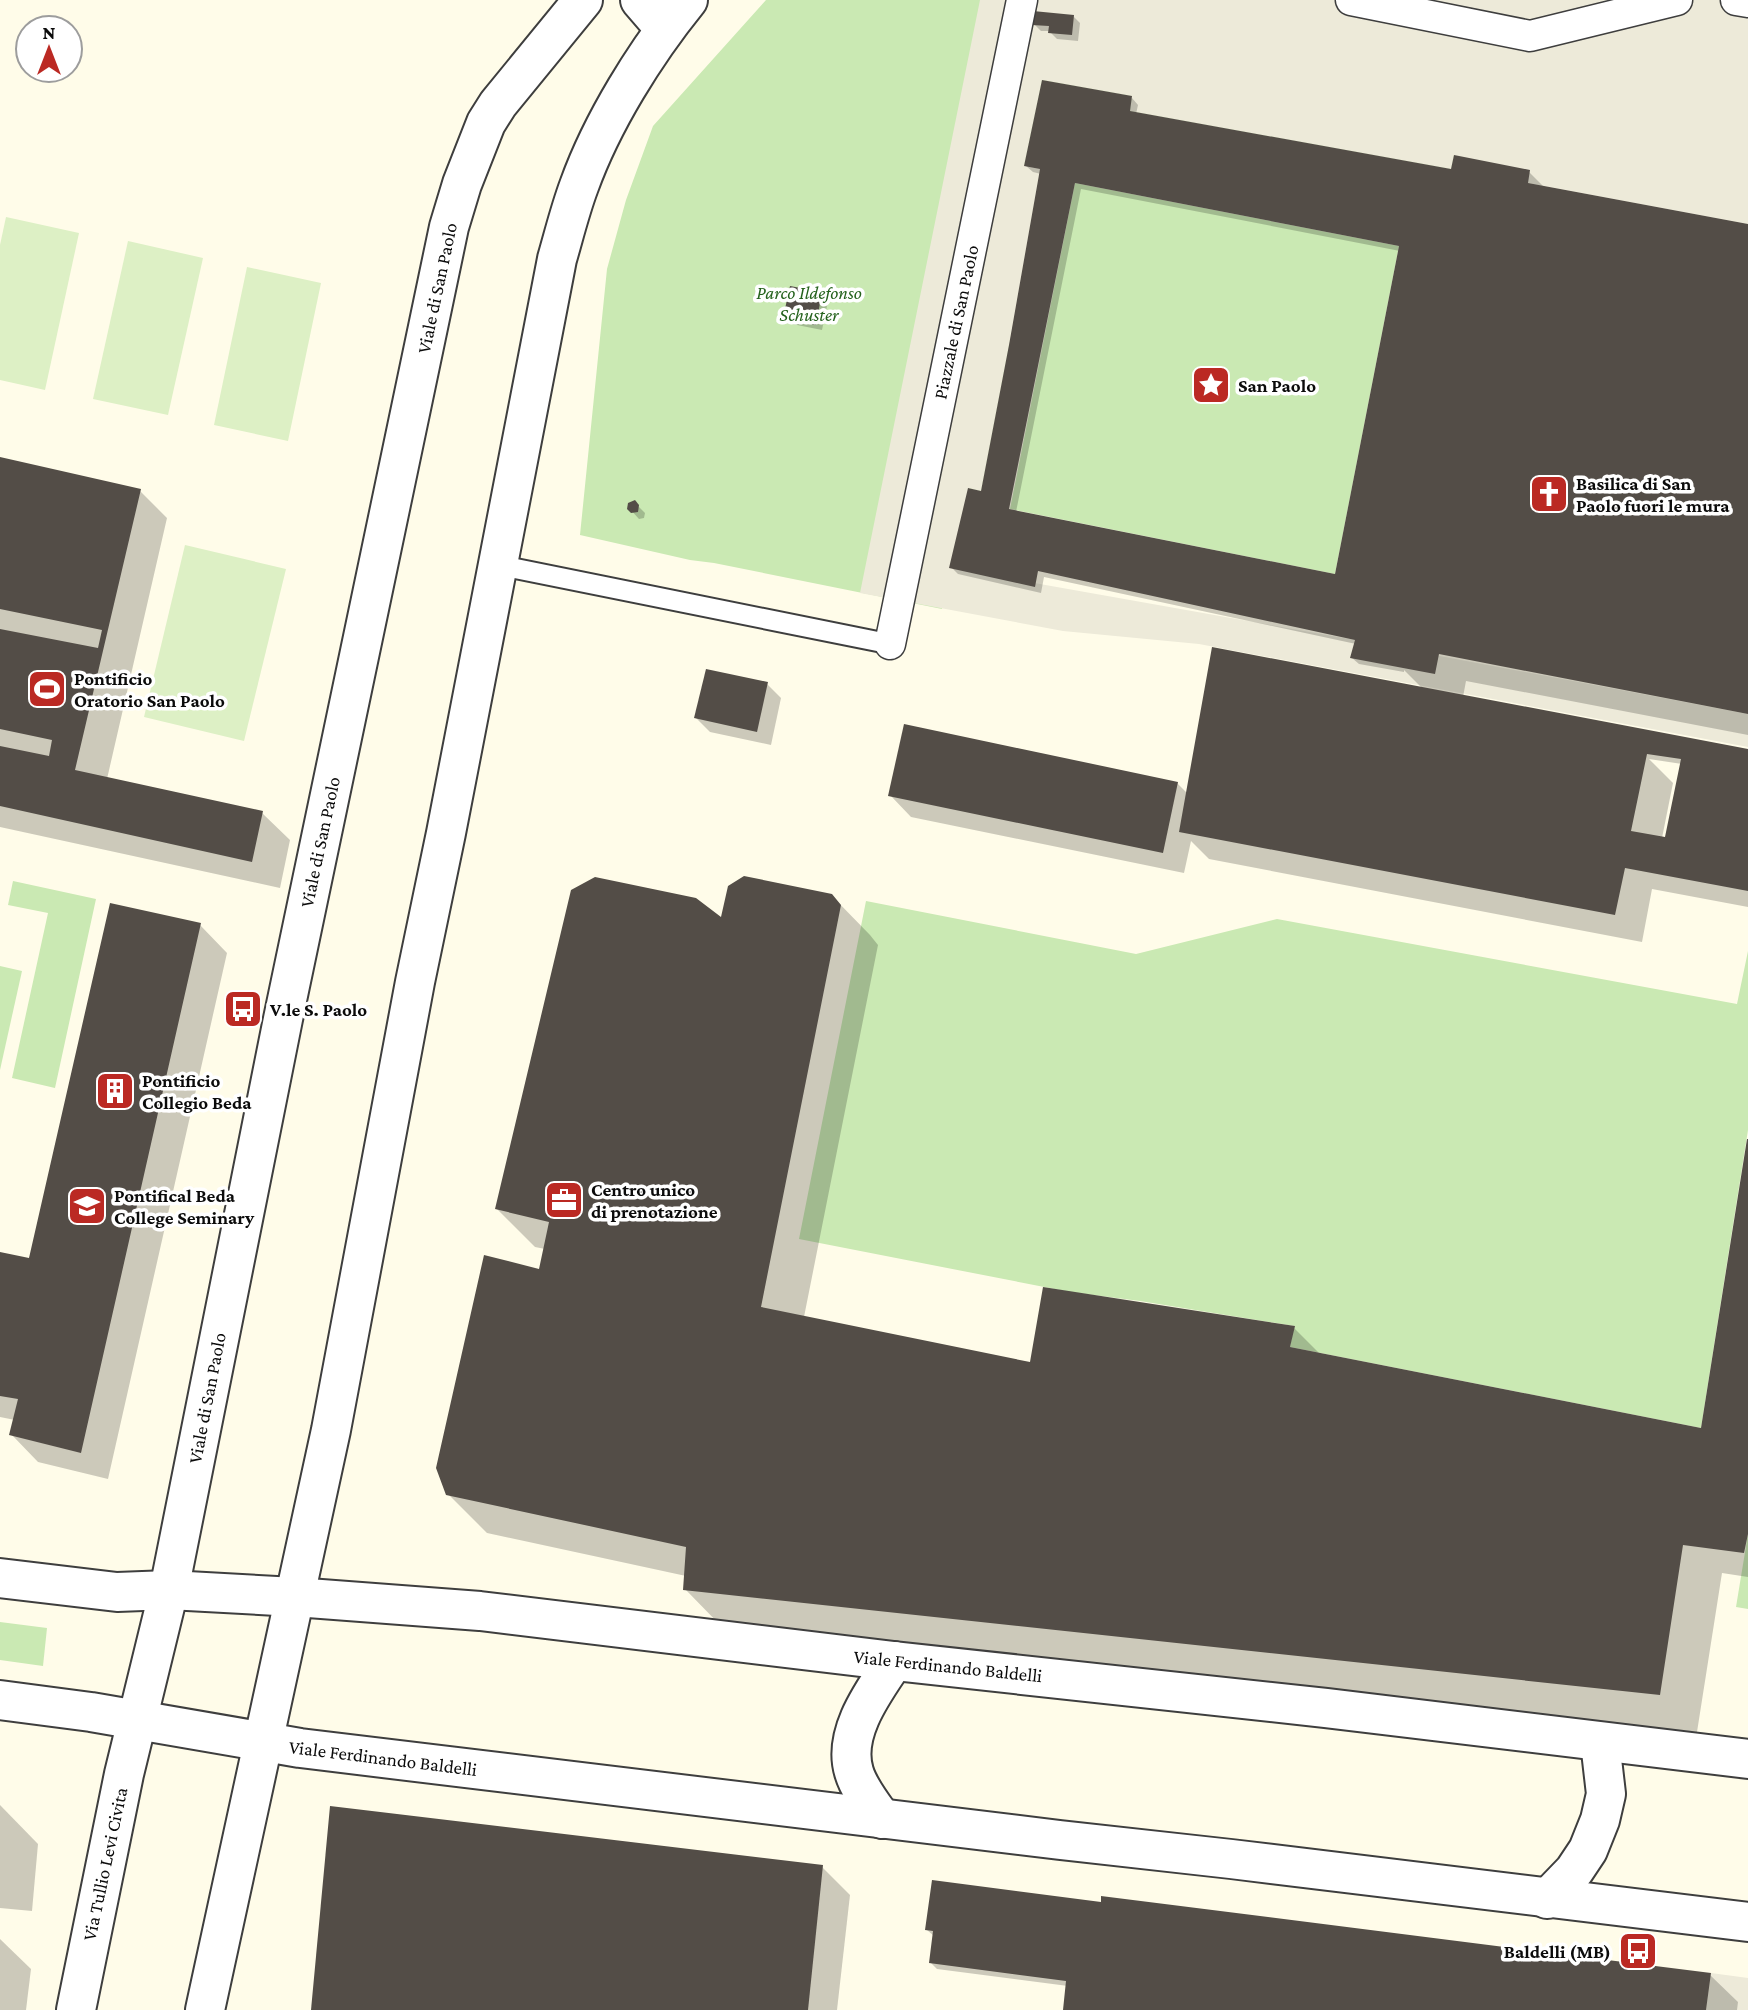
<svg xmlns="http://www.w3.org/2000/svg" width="1748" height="2010" font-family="'Crimson Pro',serif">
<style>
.green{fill:#cae9b3}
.pitch{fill:#ddf0c5}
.plaza{fill:#edead9}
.shadow{fill:#0003;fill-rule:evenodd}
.building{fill:#534d47;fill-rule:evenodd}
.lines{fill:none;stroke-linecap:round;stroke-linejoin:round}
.service-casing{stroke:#3e3e3e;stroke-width:23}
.pedestrian-casing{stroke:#3e3e3e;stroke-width:33}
.minor-casing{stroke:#3e3e3e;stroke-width:42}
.tertiary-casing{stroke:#3e3e3e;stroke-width:42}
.service{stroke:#fff;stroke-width:19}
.pedestrian{stroke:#fff;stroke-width:30}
.minor{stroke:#fff;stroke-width:38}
.tertiary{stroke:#fff;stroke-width:38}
.labels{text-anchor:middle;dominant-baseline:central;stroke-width:7;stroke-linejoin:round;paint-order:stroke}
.street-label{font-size:19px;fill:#0b0b0b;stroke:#fff}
.park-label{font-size:19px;font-style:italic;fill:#24621c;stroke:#fff}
.poi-label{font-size:19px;font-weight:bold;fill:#0b0b0b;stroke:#fff;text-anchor:start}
</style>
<rect width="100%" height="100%" fill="#fffce9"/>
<g class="green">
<polygon points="766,0 1748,0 1454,155 1451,169 1130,111 1132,96 1042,80 1024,166 1009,345 981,491 969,488 949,568 942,609 714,563 690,560 580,535 607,269 626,200 653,126"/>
<polygon points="1075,183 1399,246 1335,574 1010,509"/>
<polygon points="13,881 96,899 55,1088 12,1078 48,913 8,905"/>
<polygon points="866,901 1136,954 1277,919 1737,1004 1748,951 1748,1130 1701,1428 1290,1347 1294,1326 1140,1301 1070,1292 799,1239"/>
<polygon points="0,966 22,971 0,1070"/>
<polygon points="1748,1534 1748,1609 1736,1607"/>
<polygon points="0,1622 47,1628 43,1666 0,1660"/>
</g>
<g class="pitch">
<polygon points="6,217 79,233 45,390 0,380 0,245"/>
<polygon points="128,241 203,258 168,415 93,399"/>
<polygon points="247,267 321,283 288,441 214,425"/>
<polygon points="185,545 286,569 244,741 144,717"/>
</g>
<g class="plaza">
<polygon points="980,0 1748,0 1748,224 1528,183 1454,155 1451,169 1130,111 1132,96 1042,80 1024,166 1040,169 1009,345 981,491 969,488 950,568 1355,640 1748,714 1748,747 1199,644 1063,631 860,593"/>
<polygon points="1711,1973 1748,1978 1748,2010 1706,2010"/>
</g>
<g class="shadow">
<polygon points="1073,16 1080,23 1078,41 1057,39 1049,31 1041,31 1034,24"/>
<path d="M1132,98L1138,105L1136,114L1453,171L1529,172L1545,188L1748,226V735L1466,681L1463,697L1748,751V907L1652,889L1642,942L1209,859L1191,841L1184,873L911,817L890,795L1177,783L1188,794L1423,689L1404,670V672L1359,664L1352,658L1356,644L1044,577L1041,593L958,574L951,567L982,493L1041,174L1033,172L1026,166ZM1081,189L1400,251L1340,577L1016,512ZM1649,759L1682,764L1671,840L1662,838L1673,783Z"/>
<polygon points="821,294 828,301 822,330 792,324 785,317"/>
<polygon points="0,459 140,491 167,518 107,779 262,813 290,840 280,888 0,827"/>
<polygon points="634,502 645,513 644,518 639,519 629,508"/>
<polygon points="767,684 781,698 771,745 710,732 696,718"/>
<polygon points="832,896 870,935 878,945 804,1317 1031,1364 1294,1328 1321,1355 1702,1430 1748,1141 1748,1577 1722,1573 1697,1732 723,1628 685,1589 686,1576 487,1533 448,1494 540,1271 545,1249 535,1247 497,1209 722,921"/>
<polygon points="200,925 227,953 108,1479 38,1462 11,1434 15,1420 0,1417 0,1254 28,1260"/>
<polygon points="0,1805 38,1844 32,1911 0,1908"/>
<polygon points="822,1867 850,1895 837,2010 313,2010"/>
<polygon points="927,1930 1710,1975 1738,2002 1737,2010 1065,2010 1068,1986 937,1969 931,1963 934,1936"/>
<polygon points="0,1939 31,1969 26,2010 0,2010"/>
</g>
<g class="building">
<polygon points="1033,11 1074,15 1072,35 1048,33 1049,26 1032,25"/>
<path d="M1042,80L1132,96L1130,111L1451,169L1454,155L1530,170L1528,183L1748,224V714L1439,654L1435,674L1350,658L1355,640L1038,571L1035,587L949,568L968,488L981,491L1009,345L1040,169L1024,166ZM1075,183L1399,246L1335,574L1009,509Z"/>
<polygon points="790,286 822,292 816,325 783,318"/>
<polygon points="0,457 141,489 75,770 263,811 252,862 0,806 0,746 49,756 52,740 0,729 0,629 98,648 102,630 0,609"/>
<polygon points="635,500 639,505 638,512 631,513 627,509 628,503"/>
<path d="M1212,647L1748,749V891L1625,868L1615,915L1179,832ZM1647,754L1681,759L1665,837L1631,831Z"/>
<polygon points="706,669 768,682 757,732 694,718"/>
<polygon points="904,724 1178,782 1163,853 888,796"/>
<polygon points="744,876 832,894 841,905 761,1307 1030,1362 1043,1287 1295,1326 1290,1347 1701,1428 1747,1139 1748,1139 1748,1534 1744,1553 1683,1545 1660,1695 683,1590 686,1547 446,1495 436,1468 484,1255 539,1269 549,1222 495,1209 571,890 595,877 696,898 721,917 728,886"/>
<polygon points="110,903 201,923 81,1453 9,1435 18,1399 0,1396 0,1252 29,1258"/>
<polygon points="330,1806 823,1865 808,2010 311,2010"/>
<polygon points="932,1880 1101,1902 1101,1896 1711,1973 1706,2010 1063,2010 1066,1981 929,1963 933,1931 925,1930"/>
</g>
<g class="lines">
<defs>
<polyline id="service" points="498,565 890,644"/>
<g id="pedestrian">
<polyline points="1351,0 1530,36 1677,0"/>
<polyline points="1736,0 1748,2"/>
<polyline points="890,644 1022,0"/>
</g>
<g id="minor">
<polyline points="640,0 665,29"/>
<path d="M882,1819C872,1805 859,1789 854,1772C842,1733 874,1691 894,1661"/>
<polyline points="1547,1899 1574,1871 1588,1850 1600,1820 1606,1794 1600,1742"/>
</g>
<g id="tertiary">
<polyline points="0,1578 117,1592 169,1590 295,1597 480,1611 894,1661 1326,1708 1748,1759"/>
<polyline points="0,1700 91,1712 300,1748 1060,1840 1231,1859 1748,1922"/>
<polyline points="76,2010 124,1774 169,1590 283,1019 449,227 462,184 486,123 498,104 583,0"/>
<path d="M205,2010L331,1430L415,982L446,833L557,259C564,235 570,210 579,186C602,122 645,53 688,0"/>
</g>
</defs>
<use href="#service" class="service-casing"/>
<use href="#pedestrian" class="pedestrian-casing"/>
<use href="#minor" class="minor-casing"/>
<use href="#tertiary" class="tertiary-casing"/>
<use href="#service" class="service"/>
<use href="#pedestrian" class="pedestrian"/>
<use href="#minor" class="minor"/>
<use href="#tertiary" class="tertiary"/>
</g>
<defs>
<symbol id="sight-square" viewBox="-11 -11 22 22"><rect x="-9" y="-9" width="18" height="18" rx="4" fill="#bb2923" stroke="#fff"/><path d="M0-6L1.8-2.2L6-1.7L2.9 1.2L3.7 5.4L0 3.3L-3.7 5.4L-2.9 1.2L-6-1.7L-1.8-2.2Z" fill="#fff"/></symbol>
<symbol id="church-square" viewBox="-11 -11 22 22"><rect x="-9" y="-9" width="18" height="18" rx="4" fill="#bb2923" stroke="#fff"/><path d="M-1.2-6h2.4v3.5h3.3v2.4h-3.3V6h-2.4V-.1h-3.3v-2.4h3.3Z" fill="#fff"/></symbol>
<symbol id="stadium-square" viewBox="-11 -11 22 22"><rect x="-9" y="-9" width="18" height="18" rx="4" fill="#bb2923" stroke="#fff"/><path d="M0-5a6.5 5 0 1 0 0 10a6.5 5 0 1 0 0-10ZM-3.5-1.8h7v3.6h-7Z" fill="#fff"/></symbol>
<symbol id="bus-square" viewBox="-11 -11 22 22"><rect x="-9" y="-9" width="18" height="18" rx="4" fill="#bb2923" stroke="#fff"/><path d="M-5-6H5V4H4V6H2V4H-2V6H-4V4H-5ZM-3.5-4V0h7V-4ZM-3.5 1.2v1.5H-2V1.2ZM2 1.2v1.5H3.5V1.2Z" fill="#fff"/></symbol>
<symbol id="building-square" viewBox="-11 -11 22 22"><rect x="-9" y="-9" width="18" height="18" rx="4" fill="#bb2923" stroke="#fff"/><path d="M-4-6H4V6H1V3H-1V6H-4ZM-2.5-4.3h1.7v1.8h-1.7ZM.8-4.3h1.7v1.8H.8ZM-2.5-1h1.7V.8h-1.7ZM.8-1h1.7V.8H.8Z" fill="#fff"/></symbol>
<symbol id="office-square" viewBox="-11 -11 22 22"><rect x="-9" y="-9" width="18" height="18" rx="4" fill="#bb2923" stroke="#fff"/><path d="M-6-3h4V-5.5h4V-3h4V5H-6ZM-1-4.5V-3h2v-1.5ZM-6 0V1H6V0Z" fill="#fff"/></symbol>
<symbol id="university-square" viewBox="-11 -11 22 22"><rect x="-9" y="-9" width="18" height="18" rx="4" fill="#bb2923" stroke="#fff"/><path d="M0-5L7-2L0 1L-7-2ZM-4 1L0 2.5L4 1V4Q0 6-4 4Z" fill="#fff"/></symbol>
</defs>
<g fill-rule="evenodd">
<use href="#sight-square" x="1189" y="363" width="44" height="44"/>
<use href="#church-square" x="1527" y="472" width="44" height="44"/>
<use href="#stadium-square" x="25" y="667" width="44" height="44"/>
<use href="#bus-square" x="221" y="987" width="44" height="44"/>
<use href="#building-square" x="93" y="1069" width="44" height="44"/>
<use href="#office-square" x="542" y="1178" width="44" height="44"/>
<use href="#university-square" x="65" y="1184" width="44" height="44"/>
<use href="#bus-square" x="1616" y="1929" width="44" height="44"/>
</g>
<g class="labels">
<g class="street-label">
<text transform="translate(437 288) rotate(-78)">Viale di San Paolo</text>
<text transform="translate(956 322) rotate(-78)">Piazzale di San Paolo</text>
<text transform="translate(320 842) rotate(-78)">Viale di San Paolo</text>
<text transform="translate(207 1398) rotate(-79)">Viale di San Paolo</text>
<text transform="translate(948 1666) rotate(6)">Viale Ferdinando Baldelli</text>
<text transform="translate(383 1758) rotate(7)">Viale Ferdinando Baldelli</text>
<text transform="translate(105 1864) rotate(-78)">Via Tullio Levi Civita</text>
</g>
<g class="park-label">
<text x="809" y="292">Parco Ildefonso<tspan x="809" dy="22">Schuster</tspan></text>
</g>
<g class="poi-label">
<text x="1238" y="385">San Paolo</text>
<text x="1576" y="483">Basilica di San<tspan x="1576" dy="22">Paolo fuori le mura</tspan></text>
<text x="74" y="678">Pontificio<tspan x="74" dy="22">Oratorio San Paolo</tspan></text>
<text x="270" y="1009">V.le S. Paolo</text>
<text x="142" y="1080">Pontificio<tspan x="142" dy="22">Collegio Beda</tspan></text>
<text x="591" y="1189">Centro unico<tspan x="591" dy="22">di prenotazione</tspan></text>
<text x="114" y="1195">Pontifical Beda<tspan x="114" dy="22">College Seminary</tspan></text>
<text x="1611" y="1951" text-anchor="end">Baldelli (MB)</text>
</g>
</g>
<g transform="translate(49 49)"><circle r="33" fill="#ffffff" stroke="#9d9d9d" stroke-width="2"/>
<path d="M0-5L12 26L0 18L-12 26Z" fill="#bb2923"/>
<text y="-10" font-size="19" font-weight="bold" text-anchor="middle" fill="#0b0b0b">N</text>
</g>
</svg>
